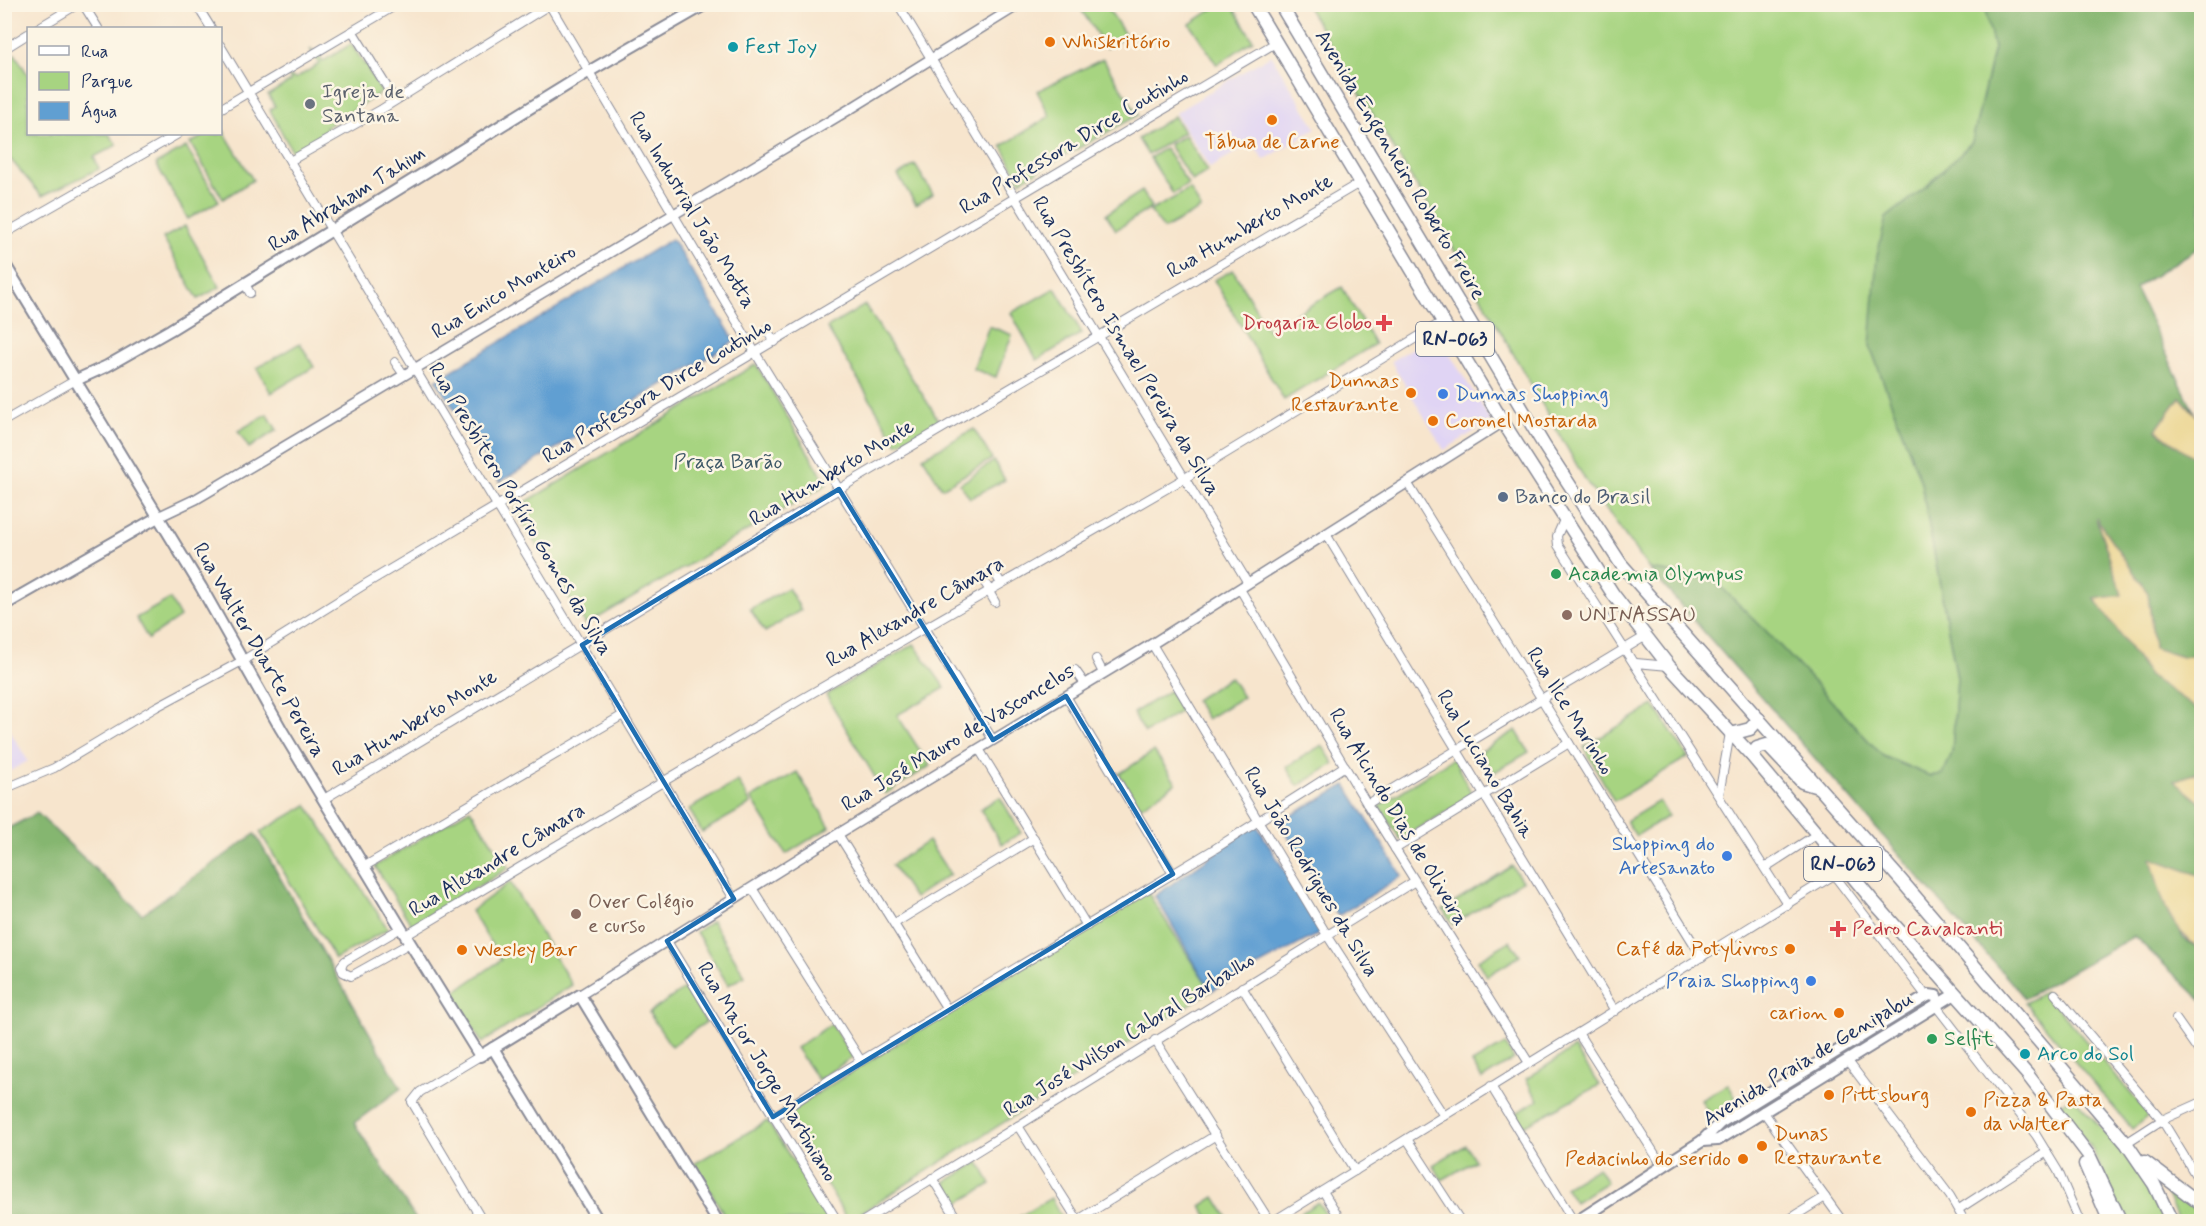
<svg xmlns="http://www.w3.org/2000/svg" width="2206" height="1226" font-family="Mynerve,sans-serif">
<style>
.built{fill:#e0d4f4}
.green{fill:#a7d481;stroke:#618270;stroke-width:1.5}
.forest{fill:#85b66f;stroke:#507266;stroke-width:1.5}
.sand{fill:#eeda9e;stroke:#84847e;stroke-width:1.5}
.water{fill:#609fd2;stroke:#3e6798;stroke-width:1.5}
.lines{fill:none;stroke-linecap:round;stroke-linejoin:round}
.minor-casing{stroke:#898a96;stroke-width:10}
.tertiary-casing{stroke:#898a96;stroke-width:12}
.secondary-casing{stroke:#898a96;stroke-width:14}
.primary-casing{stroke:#898a96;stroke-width:15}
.minor{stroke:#fff;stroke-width:8}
.tertiary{stroke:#fff;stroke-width:9}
.secondary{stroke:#fff;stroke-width:10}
.primary{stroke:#fff;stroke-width:12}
.marked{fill:none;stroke:#1f6fb2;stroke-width:4.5;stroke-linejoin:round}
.food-dot{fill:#e8710a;stroke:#fcf5e5;stroke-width:2}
.culture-dot{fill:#0f9aa8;stroke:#fcf5e5;stroke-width:2}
.worship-dot{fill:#6b7280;stroke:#fcf5e5;stroke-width:2}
.health-dot{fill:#e0444e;stroke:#fcf5e5;stroke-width:2}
.shop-dot{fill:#3f7fe0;stroke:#fcf5e5;stroke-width:2}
.service-dot{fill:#5c6f8a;stroke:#fcf5e5;stroke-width:2}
.leisure-dot{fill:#2e9e5b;stroke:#fcf5e5;stroke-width:2}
.education-dot{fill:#8d6e63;stroke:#fcf5e5;stroke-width:2}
.labels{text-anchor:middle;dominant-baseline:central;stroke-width:5;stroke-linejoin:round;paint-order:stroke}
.shield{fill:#fcf5e5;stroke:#5e6a86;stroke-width:1.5}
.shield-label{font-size:20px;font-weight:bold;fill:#1b2f5e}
.food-label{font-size:21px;fill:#c56008;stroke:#fcf5e5;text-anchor:start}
.culture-label{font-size:21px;fill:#0d838f;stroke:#fcf5e5;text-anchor:start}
.worship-label{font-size:21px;fill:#5b616d;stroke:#fcf5e5;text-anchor:start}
.street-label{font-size:21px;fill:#1b2f5e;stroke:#fcf5e5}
.health-label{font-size:21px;fill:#be3a42;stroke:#fcf5e5;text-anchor:end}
.shop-label{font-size:21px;fill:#366cbe;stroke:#fcf5e5;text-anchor:end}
.park-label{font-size:21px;fill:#3e5867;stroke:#fcf5e5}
.service-label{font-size:21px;fill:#4e5e75;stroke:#fcf5e5;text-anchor:start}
.leisure-label{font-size:21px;fill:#27864d;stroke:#fcf5e5;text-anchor:start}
.education-label{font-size:21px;fill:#785e54;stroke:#fcf5e5;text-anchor:start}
</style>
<rect width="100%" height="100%" fill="#fcf5e5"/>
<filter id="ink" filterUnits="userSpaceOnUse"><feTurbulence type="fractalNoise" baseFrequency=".0167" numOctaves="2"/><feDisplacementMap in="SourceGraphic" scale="12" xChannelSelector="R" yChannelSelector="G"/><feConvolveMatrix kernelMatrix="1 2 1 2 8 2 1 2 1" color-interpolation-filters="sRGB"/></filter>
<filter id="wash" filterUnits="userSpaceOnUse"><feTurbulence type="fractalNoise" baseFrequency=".008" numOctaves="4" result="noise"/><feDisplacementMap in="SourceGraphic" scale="24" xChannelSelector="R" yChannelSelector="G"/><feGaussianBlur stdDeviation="1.35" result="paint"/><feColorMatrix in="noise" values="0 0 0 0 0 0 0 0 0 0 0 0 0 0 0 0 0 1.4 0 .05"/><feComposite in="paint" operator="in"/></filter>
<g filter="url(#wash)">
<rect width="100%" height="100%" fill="#f7e5cd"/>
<g class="built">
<polygon points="1271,55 1316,128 1264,160 1252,142 1210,168 1175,113"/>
<polygon points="1437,334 1491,421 1444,450 1391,361"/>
<polygon points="4,721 28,761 5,774 4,774"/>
</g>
<g class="green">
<polygon points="1220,4 1232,5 1253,40 1217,65 1190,24"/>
<polygon points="1078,5 1106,5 1126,36 1106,48"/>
<polygon points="1306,5 1984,5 1994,48 1972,142 1927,186 1886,218 1870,346 1921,482 1957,678 1952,753 1943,774 1930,776 1883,756 1713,579 1649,569 1586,481 1433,213"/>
<polygon points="351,44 365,65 370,62 373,66 368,70 382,92 326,127 329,132 294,155 270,110 275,106 268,95 291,81 288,75 295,79 319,64 310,49 319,55 322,62"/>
<polygon points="15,54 28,75 28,134 109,134 117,145 94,157 99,169 42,196 5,153 5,60"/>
<polygon points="1103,59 1138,115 1020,181 1002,146 1050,116 1037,91"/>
<polygon points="1174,116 1184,132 1148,155 1138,139"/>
<polygon points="221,127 253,180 223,199 190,143 208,134 220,134"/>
<polygon points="1185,135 1208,171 1192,181 1169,145"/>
<polygon points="186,147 219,201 188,219 156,164"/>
<polygon points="1165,148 1188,184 1173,194 1150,158"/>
<polygon points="915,165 933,194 916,205 898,175"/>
<polygon points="1190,189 1201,209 1164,229 1150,211"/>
<polygon points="1142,191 1152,207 1116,230 1106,214"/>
<polygon points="185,226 220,287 198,299 163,238"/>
<polygon points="1233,270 1268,330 1342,287 1375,344 1284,400 1214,280"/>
<polygon points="1055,288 1082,333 1037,360 1011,313"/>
<polygon points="865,305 940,422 897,444 827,328"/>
<polygon points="989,326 1012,335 996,377 973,369"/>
<polygon points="300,343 314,367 271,393 257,368"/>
<polygon points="756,364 827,484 586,625 514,509"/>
<polygon points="267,414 277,430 249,448 238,431"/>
<polygon points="974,429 992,459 942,488 923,457"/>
<polygon points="994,461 1005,480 970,498 960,484"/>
<polygon points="788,588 801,610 765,632 750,609"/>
<polygon points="170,599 180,617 148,639 136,618"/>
<polygon points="914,644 945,688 897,715 930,766 885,794 826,695"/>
<polygon points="1230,677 1243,697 1207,719 1195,700"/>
<polygon points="1169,691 1181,711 1145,733 1133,713"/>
<polygon points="1654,705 1688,757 1614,801 1584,747"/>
<polygon points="1516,730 1529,752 1493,773 1480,752"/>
<polygon points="1322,745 1334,764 1298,786 1286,767"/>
<polygon points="1154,751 1176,783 1140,807 1119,774"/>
<polygon points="1453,758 1473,796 1400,839 1379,806"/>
<polygon points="797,772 830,827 786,854 751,798"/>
<polygon points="738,781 751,804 702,832 689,809"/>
<polygon points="1000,797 1021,833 1002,844 980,809"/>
<polygon points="1659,801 1668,816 1636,836 1626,821"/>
<polygon points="307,805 388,929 335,959 260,832"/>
<polygon points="470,809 509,868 412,926 375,866"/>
<polygon points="928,841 950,874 914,898 892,865"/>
<polygon points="1512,866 1522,881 1453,925 1443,910"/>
<polygon points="510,882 572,985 482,1043 452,994 501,960 471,911"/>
<polygon points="1146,890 1211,991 848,1221 785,1113"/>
<polygon points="712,921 745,976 728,985 696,932"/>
<polygon points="1510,941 1520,956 1487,976 1478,960"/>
<polygon points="684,989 706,1022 671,1046 649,1013"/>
<polygon points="2044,992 2149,1115 2132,1129 2025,1003"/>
<polygon points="831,1024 853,1057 818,1080 796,1048"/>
<polygon points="1505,1044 1514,1059 1482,1079 1472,1063"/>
<polygon points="1574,1048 1600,1085 1524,1126 1515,1114 1538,1100 1526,1079"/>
<polygon points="1728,1084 1738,1102 1711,1118 1701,1100"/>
<path d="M2072,1096C2109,1136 2143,1172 2166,1221H2124L2092,1149L2060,1104Z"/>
<polygon points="767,1121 832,1221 728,1221 694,1164"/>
<polygon points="1466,1145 1475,1161 1442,1180 1433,1165"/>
<polygon points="979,1162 991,1184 958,1203 945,1182"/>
<polygon points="1598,1167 1607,1182 1575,1202 1565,1187"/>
<polygon points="2165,1189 2201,1214 2201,1221 2178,1221"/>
<polygon points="1215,1197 1230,1221 1211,1221 1201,1206"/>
<polygon points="1051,1198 1063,1220 1019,1221 1017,1218"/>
<polygon points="1318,1202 1330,1221 1289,1221"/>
</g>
<g class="forest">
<polygon points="1984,5 2201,5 2201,246 2135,288 2194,412 2180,397 2156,430 2201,463 2201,653 2182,657 2154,648 2148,593 2097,521 2123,595 2095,599 2149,676 2201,711 2201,771 2174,781 2201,803 2201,876 2151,859 2183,938 2201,950 2201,1000 2134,936 2025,998 1649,569 1713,579 1768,633 1883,756 1930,776 1943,774 1952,753 1957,678 1921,482 1870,346 1877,256 1886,218 1927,186 1972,142 1994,48"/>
<polygon points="37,813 142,914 255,834 401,1088 354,1123 417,1221 5,1221 5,830"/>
</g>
<g class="sand">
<polygon points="2180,397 2201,421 2201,463 2156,430"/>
<polygon points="2096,518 2148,593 2154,648 2182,657 2201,653 2201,711 2149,676 2095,599 2122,595"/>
<polygon points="2201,771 2202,771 2201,803 2174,781"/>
<path d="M2151,858L2201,876V950C2167,927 2160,896 2151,858Z"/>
</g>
<g class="water">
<polygon points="672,239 735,341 500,482 436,380"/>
<polygon points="1346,785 1402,876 1338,916 1279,822"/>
<polygon points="1256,824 1322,932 1211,991 1155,896"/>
</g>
</g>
<g filter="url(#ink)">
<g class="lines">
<defs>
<g id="minor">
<polyline points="83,4 98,28"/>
<polyline points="196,4 211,28"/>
<polyline points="549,4 756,354 993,740"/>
<polyline points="898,4 1248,583"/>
<polyline points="38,28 78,4"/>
<polyline points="353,32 395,100"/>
<polyline points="220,45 734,899"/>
<polyline points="4,49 28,34"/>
<polyline points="220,109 398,4"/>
<polyline points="290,161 382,109 549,5"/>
<polyline points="4,234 178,134"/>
<polyline points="245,284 250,293"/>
<polyline points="766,329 775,342"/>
<polyline points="395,362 404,375"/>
<polyline points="4,421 74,381"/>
<polyline points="1408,484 1702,957"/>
<polyline points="1564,520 1557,536 1558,545 1788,905"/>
<polyline points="1326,534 1615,1011"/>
<polyline points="992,569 1001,583"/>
<polyline points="980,576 989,589"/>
<polyline points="1240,589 1367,804 1529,1063"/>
<polyline points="988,590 995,602"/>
<polyline points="1152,644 1327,935 1444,1116"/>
<polyline points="1096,659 1103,673"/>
<polyline points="1636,663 1669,666"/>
<polyline points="1075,670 1085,684"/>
<polyline points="1066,696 1173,874"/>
<polyline points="979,749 1087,926"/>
<polyline points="4,789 54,768 156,707 242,661 367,583 1277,42"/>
<polyline points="1719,795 1730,733"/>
<polyline points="324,799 839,489 1361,182"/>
<polyline points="1367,804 1646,636"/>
<polyline points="838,834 947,1009"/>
<polyline points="1395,849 1569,743"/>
<polyline points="365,866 623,715"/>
<polyline points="1766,867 1817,834"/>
<polyline points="1834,875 1927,997"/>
<polyline points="752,888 861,1061"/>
<polyline points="895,923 1034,838"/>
<polyline points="401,928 345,961 341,966 343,972 351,976 410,943"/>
<polyline points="405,936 800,700 1185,478 1444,321"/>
<polyline points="667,941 838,1222"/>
<polyline points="1242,987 1355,1171"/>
<polyline points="2055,994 2162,1120 2198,1179"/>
<polyline points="1936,1006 2036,1135 2058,1171 2080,1222"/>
<polyline points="2176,1019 2202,1056"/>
<polyline points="1578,1033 1663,1167"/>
<polyline points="1155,1040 1270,1222"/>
<polyline points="480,1056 420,1092 412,1102 483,1222"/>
<polyline points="1847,1060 1950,1196 1965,1222"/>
<polyline points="1491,1086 1574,1222"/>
<polyline points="1763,1111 1843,1222"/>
<polyline points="773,1117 829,1080 1216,848 1345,766"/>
<polyline points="1018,1126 1079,1222"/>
<polyline points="1407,1139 1461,1222"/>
<polyline points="2126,1143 2162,1120 2202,1102"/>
<polyline points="932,1178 959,1222"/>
<polyline points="1323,1191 1342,1222"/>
<polyline points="1959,1209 2047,1152"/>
<polyline points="1078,1220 1216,1135"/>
<polyline points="862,1222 1415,881"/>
<polyline points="1272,1222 1834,875 1827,863 1822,842"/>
<polyline points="1785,1222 1825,1197"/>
</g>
<g id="tertiary">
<polyline points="158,517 196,499 272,454 855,106 1020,4"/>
<polyline points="580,995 838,834 1152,644 1503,422"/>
</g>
<g id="secondary">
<polyline points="4,263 201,587 281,729 410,943 480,1056 580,995 718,1222"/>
<polyline points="74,381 107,366 170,330 588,72 706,4"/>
<polyline points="4,605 158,517"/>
<polyline points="493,1048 599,1222"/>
<polyline points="1702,1141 1718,1140 1955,994"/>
<polyline points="1576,1222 1702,1141 1720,1123 1929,995 1936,996 1938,1003"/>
</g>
<g id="primary">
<polyline points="1253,4 1503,422 1613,594 1669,666 1752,756 1873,901 2027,1074 2090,1157 2121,1222"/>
<polyline points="1280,4 1545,447 1621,564 1900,879 2126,1143 2154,1184 2172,1222"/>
<polyline points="1731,734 1750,729 1759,719"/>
<polyline points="1752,756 1757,748 1767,745 1802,782 1818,787"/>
<polyline points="2145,1162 2202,1205"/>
<polyline points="2085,1164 2110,1222"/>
</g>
</defs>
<use href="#minor" class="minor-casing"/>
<use href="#tertiary" class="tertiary-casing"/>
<use href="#secondary" class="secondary-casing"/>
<use href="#primary" class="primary-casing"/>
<use href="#minor" class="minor"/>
<use href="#tertiary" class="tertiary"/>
<use href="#secondary" class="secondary"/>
<use href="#primary" class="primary"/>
</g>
</g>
<path class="marked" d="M839,489L993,740L1066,696L1173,874L773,1117L667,941L734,899L582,645Z"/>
<g class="food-dot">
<circle cx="1050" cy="42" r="6"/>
<circle cx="1272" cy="120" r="6"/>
<circle cx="1411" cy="393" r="6"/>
<circle cx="1433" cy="421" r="6"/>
<circle cx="1790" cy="949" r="6"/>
<circle cx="462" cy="950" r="6"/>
<circle cx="1839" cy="1013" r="6"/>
<circle cx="1829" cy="1095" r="6"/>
<circle cx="1971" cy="1112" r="6"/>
<circle cx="1762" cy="1146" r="6"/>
<circle cx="1743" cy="1159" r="6"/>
</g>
<g class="culture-dot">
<circle cx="733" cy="47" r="6"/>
<circle cx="2025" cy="1054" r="6"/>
</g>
<circle class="worship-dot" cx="310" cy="104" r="6"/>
<g class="health-dot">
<path d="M1381 314h6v6h6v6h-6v6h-6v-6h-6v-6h6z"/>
<path d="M1835 920h6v6h6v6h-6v6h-6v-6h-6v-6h6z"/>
</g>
<g class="shop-dot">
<circle cx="1443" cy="394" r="6"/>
<circle cx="1727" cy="856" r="6"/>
<circle cx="1811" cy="981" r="6"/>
</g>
<circle class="service-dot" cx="1503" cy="497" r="6"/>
<g class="leisure-dot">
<circle cx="1556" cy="574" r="6"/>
<circle cx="1932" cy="1039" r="6"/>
</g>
<g class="education-dot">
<circle cx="1567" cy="615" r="6"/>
<circle cx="576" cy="914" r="6"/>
</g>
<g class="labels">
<g class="shield">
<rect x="1416" y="322" width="78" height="34" rx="4.5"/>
<rect x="1804" y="847" width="78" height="34" rx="4.5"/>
</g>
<g class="shield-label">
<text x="1455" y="339">RN-063</text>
<text x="1843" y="864">RN-063</text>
</g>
<g class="food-label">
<text x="1062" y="42">Whiskritório</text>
<text x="1272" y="142" text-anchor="middle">Tábua de Carne</text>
<text x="1399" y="381" text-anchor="end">Dunnas<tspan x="1399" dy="24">Restaurante</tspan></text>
<text x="1445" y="421">Coronel Mostarda</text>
<text x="1778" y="949" text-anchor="end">Café da Potylivros</text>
<text x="474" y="950">Wesley Bar</text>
<text x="1827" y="1013" text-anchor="end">carion</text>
<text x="1841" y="1095">Pittsburg</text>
<text x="1983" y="1100">Pizza &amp; Pasta<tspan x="1983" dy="24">da Walter</tspan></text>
<text x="1774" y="1134">Dunas<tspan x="1774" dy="24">Restaurante</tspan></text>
<text x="1731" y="1159" text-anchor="end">Pedacinho do serido</text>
</g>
<g class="culture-label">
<text x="745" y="47">Fest Joy</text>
<text x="2037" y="1054">Arco do Sol</text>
</g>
<g class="worship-label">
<text x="322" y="92">Igreja de<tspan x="322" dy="24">Santana</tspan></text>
</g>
<g class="street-label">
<text transform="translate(1074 142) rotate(-31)">Rua Professora Dirce Coutinho</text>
<text transform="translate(1400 165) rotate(59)">Avenida Engenheiro Roberto Freire</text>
<text transform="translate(347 199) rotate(-32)">Rua Abraham Tahim</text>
<text transform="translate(692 210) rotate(59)">Rua Industrial João Motta</text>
<text transform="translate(1250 226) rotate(-30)">Rua Humberto Monte</text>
<text transform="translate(504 292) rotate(-31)">Rua Enico Monteiro</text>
<text transform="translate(1126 346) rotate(59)">Rua Presbítero Ismael Pereira da Silva</text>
<text transform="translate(657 391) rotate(-31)">Rua Professora Dirce Coutinho</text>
<text transform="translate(832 473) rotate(-31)">Rua Humberto Monte</text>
<text transform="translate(520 509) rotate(59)">Rua Presbítero Porfírio Gomes da Silva</text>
<text transform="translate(915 612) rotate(-30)">Rua Alexandre Câmara</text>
<text transform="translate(259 650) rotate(60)">Rua Walter Duarte Pereira</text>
<text transform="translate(1570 711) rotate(58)">Rua Ilce Marinho</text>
<text transform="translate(415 723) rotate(-31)">Rua Humberto Monte</text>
<text transform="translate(958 738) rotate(-31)">Rua José Mauro de Vasconcelos</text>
<text transform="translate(1485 764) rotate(59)">Rua Luciano Bahia</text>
<text transform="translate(1398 817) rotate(59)">Rua Alcindo Dias de Oliveira</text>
<text transform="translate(497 860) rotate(-31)">Rua Alexandre Câmara</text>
<text transform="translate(1311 872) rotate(59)">Rua João Rodrigues da Silva</text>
<text transform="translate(1129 1035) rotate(-32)">Rua José Wilson Cabral Barbalho</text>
<text transform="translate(1808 1059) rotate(-31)">Avenida Praia de Genipabu</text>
<text transform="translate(767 1072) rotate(59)">Rua Major Jorge Martiniano</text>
</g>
<g class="health-label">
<text x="1372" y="323">Drogaria Globo</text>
<text x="1852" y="929" text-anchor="start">Pedro Cavalcanti</text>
</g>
<g class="shop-label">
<text x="1455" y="394" text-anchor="start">Dunnas Shopping</text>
<text x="1715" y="844">Shopping do<tspan x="1715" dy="24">Artesanato</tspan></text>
<text x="1799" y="981">Praia Shopping</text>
</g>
<g class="park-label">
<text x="728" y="462">Praça Barão</text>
</g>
<g class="service-label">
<text x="1515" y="497">Banco do Brasil</text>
</g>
<g class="leisure-label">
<text x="1568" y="574">Academia Olympus</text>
<text x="1944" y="1039">Selfit</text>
</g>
<g class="education-label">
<text x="1579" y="615">UNINASSAU</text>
<text x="588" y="902">Over Colégio<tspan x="588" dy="24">e curso</tspan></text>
</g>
</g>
<rect width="2206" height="1226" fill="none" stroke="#fcf5e5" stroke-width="24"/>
<rect x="27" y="27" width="195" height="108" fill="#fcf5e5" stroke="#a2a6af" stroke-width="1.5"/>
<rect x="39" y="46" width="30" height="9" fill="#ffffff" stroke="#a2a6af" stroke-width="1.5"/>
<text x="81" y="57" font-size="18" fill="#1b2f5e">Rua</text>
<rect x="39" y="72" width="30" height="18" fill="#a7d481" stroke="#a2a6af" stroke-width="1.5"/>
<text x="81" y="87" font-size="18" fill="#1b2f5e">Parque</text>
<rect x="39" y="102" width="30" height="18" fill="#609fd2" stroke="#a2a6af" stroke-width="1.5"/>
<text x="81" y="117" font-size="18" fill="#1b2f5e">Água</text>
</svg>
